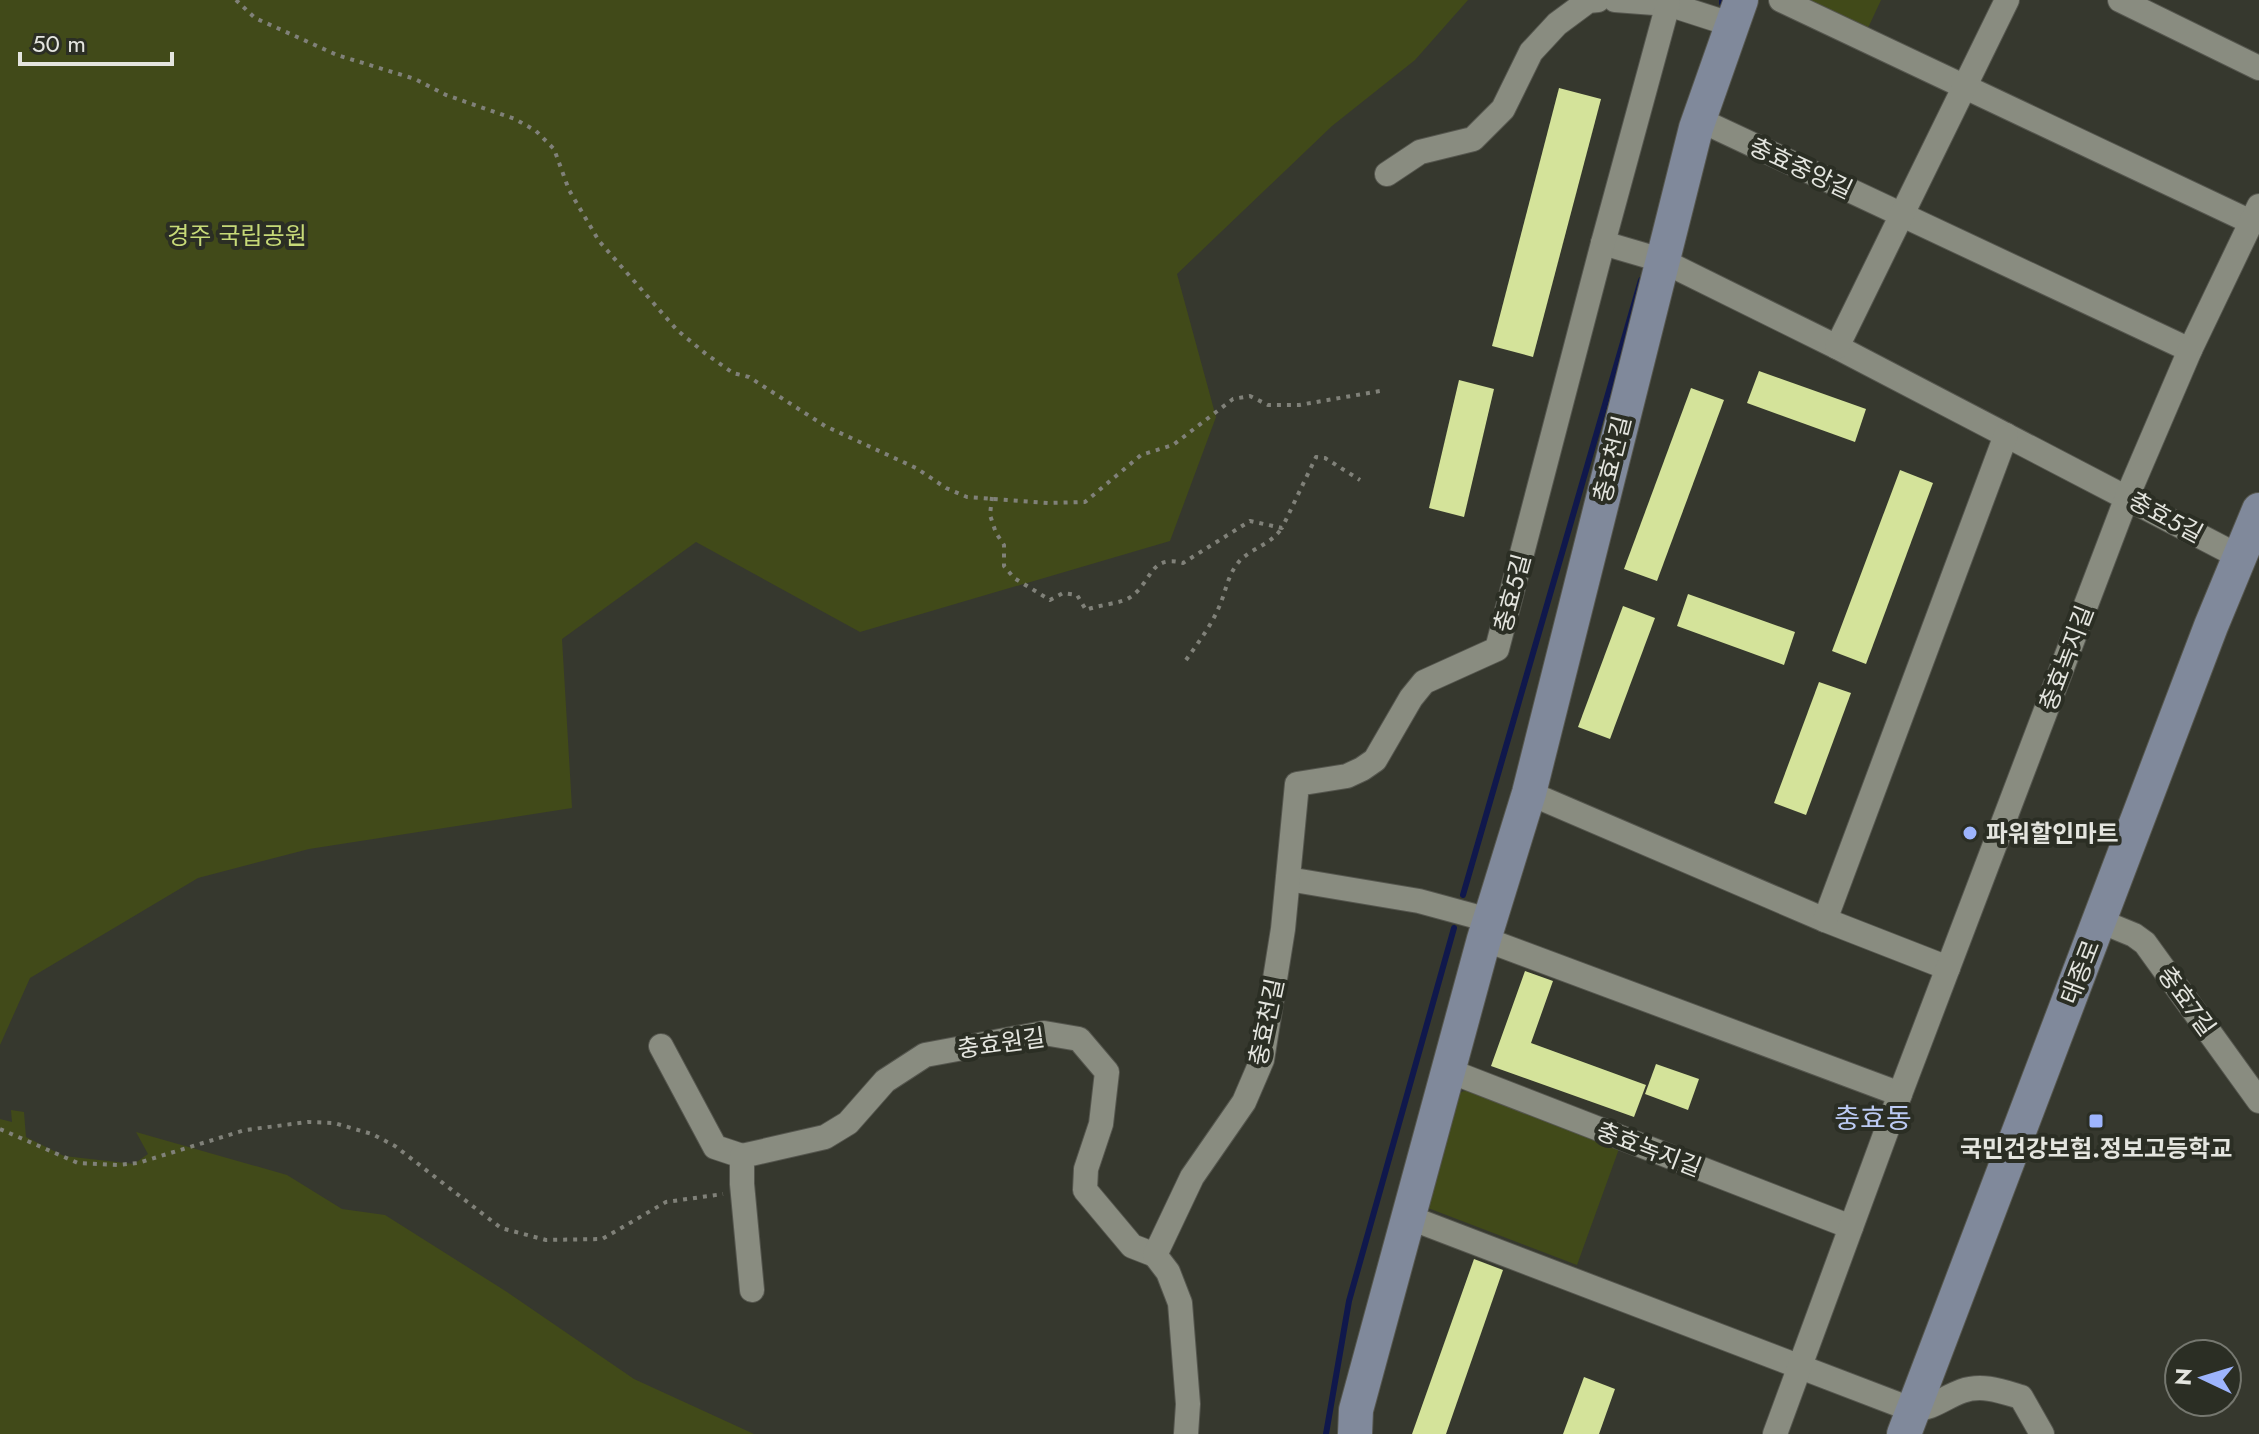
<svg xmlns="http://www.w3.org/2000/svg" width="2259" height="1434" font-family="Jost,'Noto Sans KR',sans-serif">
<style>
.green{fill:#414a19}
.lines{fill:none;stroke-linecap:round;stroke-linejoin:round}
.stream{stroke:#10184c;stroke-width:6}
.building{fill:#d4e39a}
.street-casing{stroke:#55564e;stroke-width:26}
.secondary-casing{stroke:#55564e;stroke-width:36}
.path{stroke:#808179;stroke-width:4;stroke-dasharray:4 6;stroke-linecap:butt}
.street{stroke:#898c80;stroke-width:24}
.secondary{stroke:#80899b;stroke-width:34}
.poi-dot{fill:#9db4fd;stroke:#2b2e24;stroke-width:3}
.labels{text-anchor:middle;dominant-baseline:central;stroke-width:8;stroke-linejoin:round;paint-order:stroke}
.street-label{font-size:24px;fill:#e4e5df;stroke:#2b2e24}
.park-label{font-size:24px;fill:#c7da78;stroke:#2b2e24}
.poi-label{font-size:24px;font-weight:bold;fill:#e4e5df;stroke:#2b2e24;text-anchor:start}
.quarter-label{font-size:28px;fill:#bccaf3;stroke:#2b2e24}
</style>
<rect width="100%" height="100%" fill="#36382e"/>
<g class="green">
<polygon points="0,0 1468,0 1415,60 1332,126 1177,274 1216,417 1170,541 860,632 696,542 562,639 572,808 309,849 198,878 30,978 0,1045"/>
<polygon points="1809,0 1881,0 1868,28"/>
<polygon points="1474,1088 1620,1146 1577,1265 1428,1208 1449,1096"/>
<polygon points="11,1110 24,1112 26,1137 64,1156 134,1164 148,1154 136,1132 287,1175 342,1209 385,1215 507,1292 634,1379 754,1434 0,1434 0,1119 12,1122"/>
</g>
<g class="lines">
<g class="stream">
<polyline points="1722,3 1722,0"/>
<polyline points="1463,895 1641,280"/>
<polyline points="1326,1434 1349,1301 1454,928"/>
</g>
</g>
<g class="building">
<polygon points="1559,88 1601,99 1533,357 1492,346"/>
<polygon points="1759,371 1866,409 1855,442 1747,403"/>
<polygon points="1459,380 1494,389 1464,517 1429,508"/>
<polygon points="1691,388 1724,400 1657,581 1624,569"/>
<polygon points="1900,470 1933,483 1866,664 1832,651"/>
<polygon points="1688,594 1795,632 1784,665 1677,626"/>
<polygon points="1623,606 1655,618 1610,739 1578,727"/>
<polygon points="1819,682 1851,693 1806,815 1774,803"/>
<polygon points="1525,971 1553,981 1531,1043 1646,1085 1634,1117 1491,1066"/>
<polygon points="1656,1064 1699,1079 1688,1110 1645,1094"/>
<polygon points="1474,1259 1503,1270 1446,1434 1412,1434"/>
<polygon points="1584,1377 1615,1389 1599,1434 1563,1434"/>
</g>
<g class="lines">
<defs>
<g id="street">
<polyline points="1615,0 1668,4 1733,25"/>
<polyline points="1781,0 2251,222"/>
<polyline points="2120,0 2259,68"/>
<polyline points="1700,120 2190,350"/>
<polyline points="1387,174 1420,152 1473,139 1503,109 1531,52 1557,24 1588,1 1598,0"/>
<polyline points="1603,243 1661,260 1837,347 2240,557"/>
<polyline points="1837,347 2007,0"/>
<polyline points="1529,793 1825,920 1948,968"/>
<polyline points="1288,879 1419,901 1489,920"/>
<polyline points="1825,920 2006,435"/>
<polyline points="2100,921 2134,935 2145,943 2259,1101"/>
<polyline points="1484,939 1900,1094"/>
<polyline points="661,1046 715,1147 742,1156"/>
<polyline points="1447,1070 1851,1227"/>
<path d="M1408,1217L1913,1410C1934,1408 1943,1398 1962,1391C1982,1384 2001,1391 2021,1397L2042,1434"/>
<polyline points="752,1290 742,1184 742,1156 825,1137 848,1123 885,1081 925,1055 1044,1033 1079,1039 1107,1072 1101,1124 1086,1169 1085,1190 1132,1246 1155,1255"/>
<polyline points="1186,1434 1188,1404 1180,1303 1168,1272 1155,1255 1192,1177 1244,1102 1262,1060 1283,929 1297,784 1347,776 1362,769 1375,760 1411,698 1424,682 1497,649 1603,243 1668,4"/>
<polyline points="1775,1434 1900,1094 2127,497 2190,350 2259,206"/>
</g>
<g id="secondary">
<polyline points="1355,1434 1356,1410 1484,939 1529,793 1696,128 1741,0"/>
<polyline points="1904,1434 2211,626 2259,510"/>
</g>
</defs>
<use href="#street" class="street-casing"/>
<use href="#secondary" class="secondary-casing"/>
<g class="path">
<polyline points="236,0 255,18 337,55 415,79 446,95 515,119 536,131 554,149 569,190 599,241 677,330 706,354 733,373 749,377 825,426 916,468 946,488 967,497 1048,503 1085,502 1141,455 1173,445 1233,399 1250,396 1268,405 1299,405 1380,391"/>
<path d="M992,497L990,515L996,533L1004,545V566L1014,578L1050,600L1063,593L1077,595L1086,610C1098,605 1122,603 1129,598C1153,583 1148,554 1183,563L1250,521L1282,528L1316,457L1325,458L1360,480"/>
<path d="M1186,660C1198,643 1211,626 1219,607C1225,594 1227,579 1235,567C1247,548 1268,548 1282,528"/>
<polyline points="0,1129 78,1163 117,1165 138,1163 245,1130 308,1122 334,1123 372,1134 395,1146 501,1228 546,1240 602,1239 666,1202 723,1194"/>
</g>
<use href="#street" class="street"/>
<use href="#secondary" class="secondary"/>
</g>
<g class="poi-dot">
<circle cx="1970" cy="833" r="8"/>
<rect x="2088" y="1113" width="16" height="16" rx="4"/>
</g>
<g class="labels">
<g class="street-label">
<text transform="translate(1801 168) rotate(25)">충효중앙길</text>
<text transform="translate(1612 459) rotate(-76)">충효천길</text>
<text transform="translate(2166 517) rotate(28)">충효5길</text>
<text transform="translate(1512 593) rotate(-75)">충효5길</text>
<text transform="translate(2066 658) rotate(-69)">충효녹지길</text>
<text transform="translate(2080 972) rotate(-69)">태종로</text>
<text transform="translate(2187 1001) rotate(54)">충효7길</text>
<text transform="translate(1266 1022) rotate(-78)">충효천길</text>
<text transform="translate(1001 1043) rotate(-8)">충효원길</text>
<text transform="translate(1649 1149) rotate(21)">충효녹지길</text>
</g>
<g class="park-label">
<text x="237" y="235">경주 국립공원</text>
</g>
<g class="poi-label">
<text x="1986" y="833">파워할인마트</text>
<text x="2096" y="1148" text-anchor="middle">국민건강보험.정보고등학교</text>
</g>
<g class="quarter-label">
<text x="1873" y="1118">충효동</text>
</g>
</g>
<g transform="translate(2203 1378) rotate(274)"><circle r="38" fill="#2b2e24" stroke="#75776f" stroke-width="2"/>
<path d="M0-6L14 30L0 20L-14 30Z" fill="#9db4fd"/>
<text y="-12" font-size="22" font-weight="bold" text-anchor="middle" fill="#e4e5df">N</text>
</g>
<path d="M20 52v12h152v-12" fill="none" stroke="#e4e5df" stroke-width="4"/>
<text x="32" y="52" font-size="24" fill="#e4e5df" stroke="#2b2e24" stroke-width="6" paint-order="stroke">50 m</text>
</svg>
